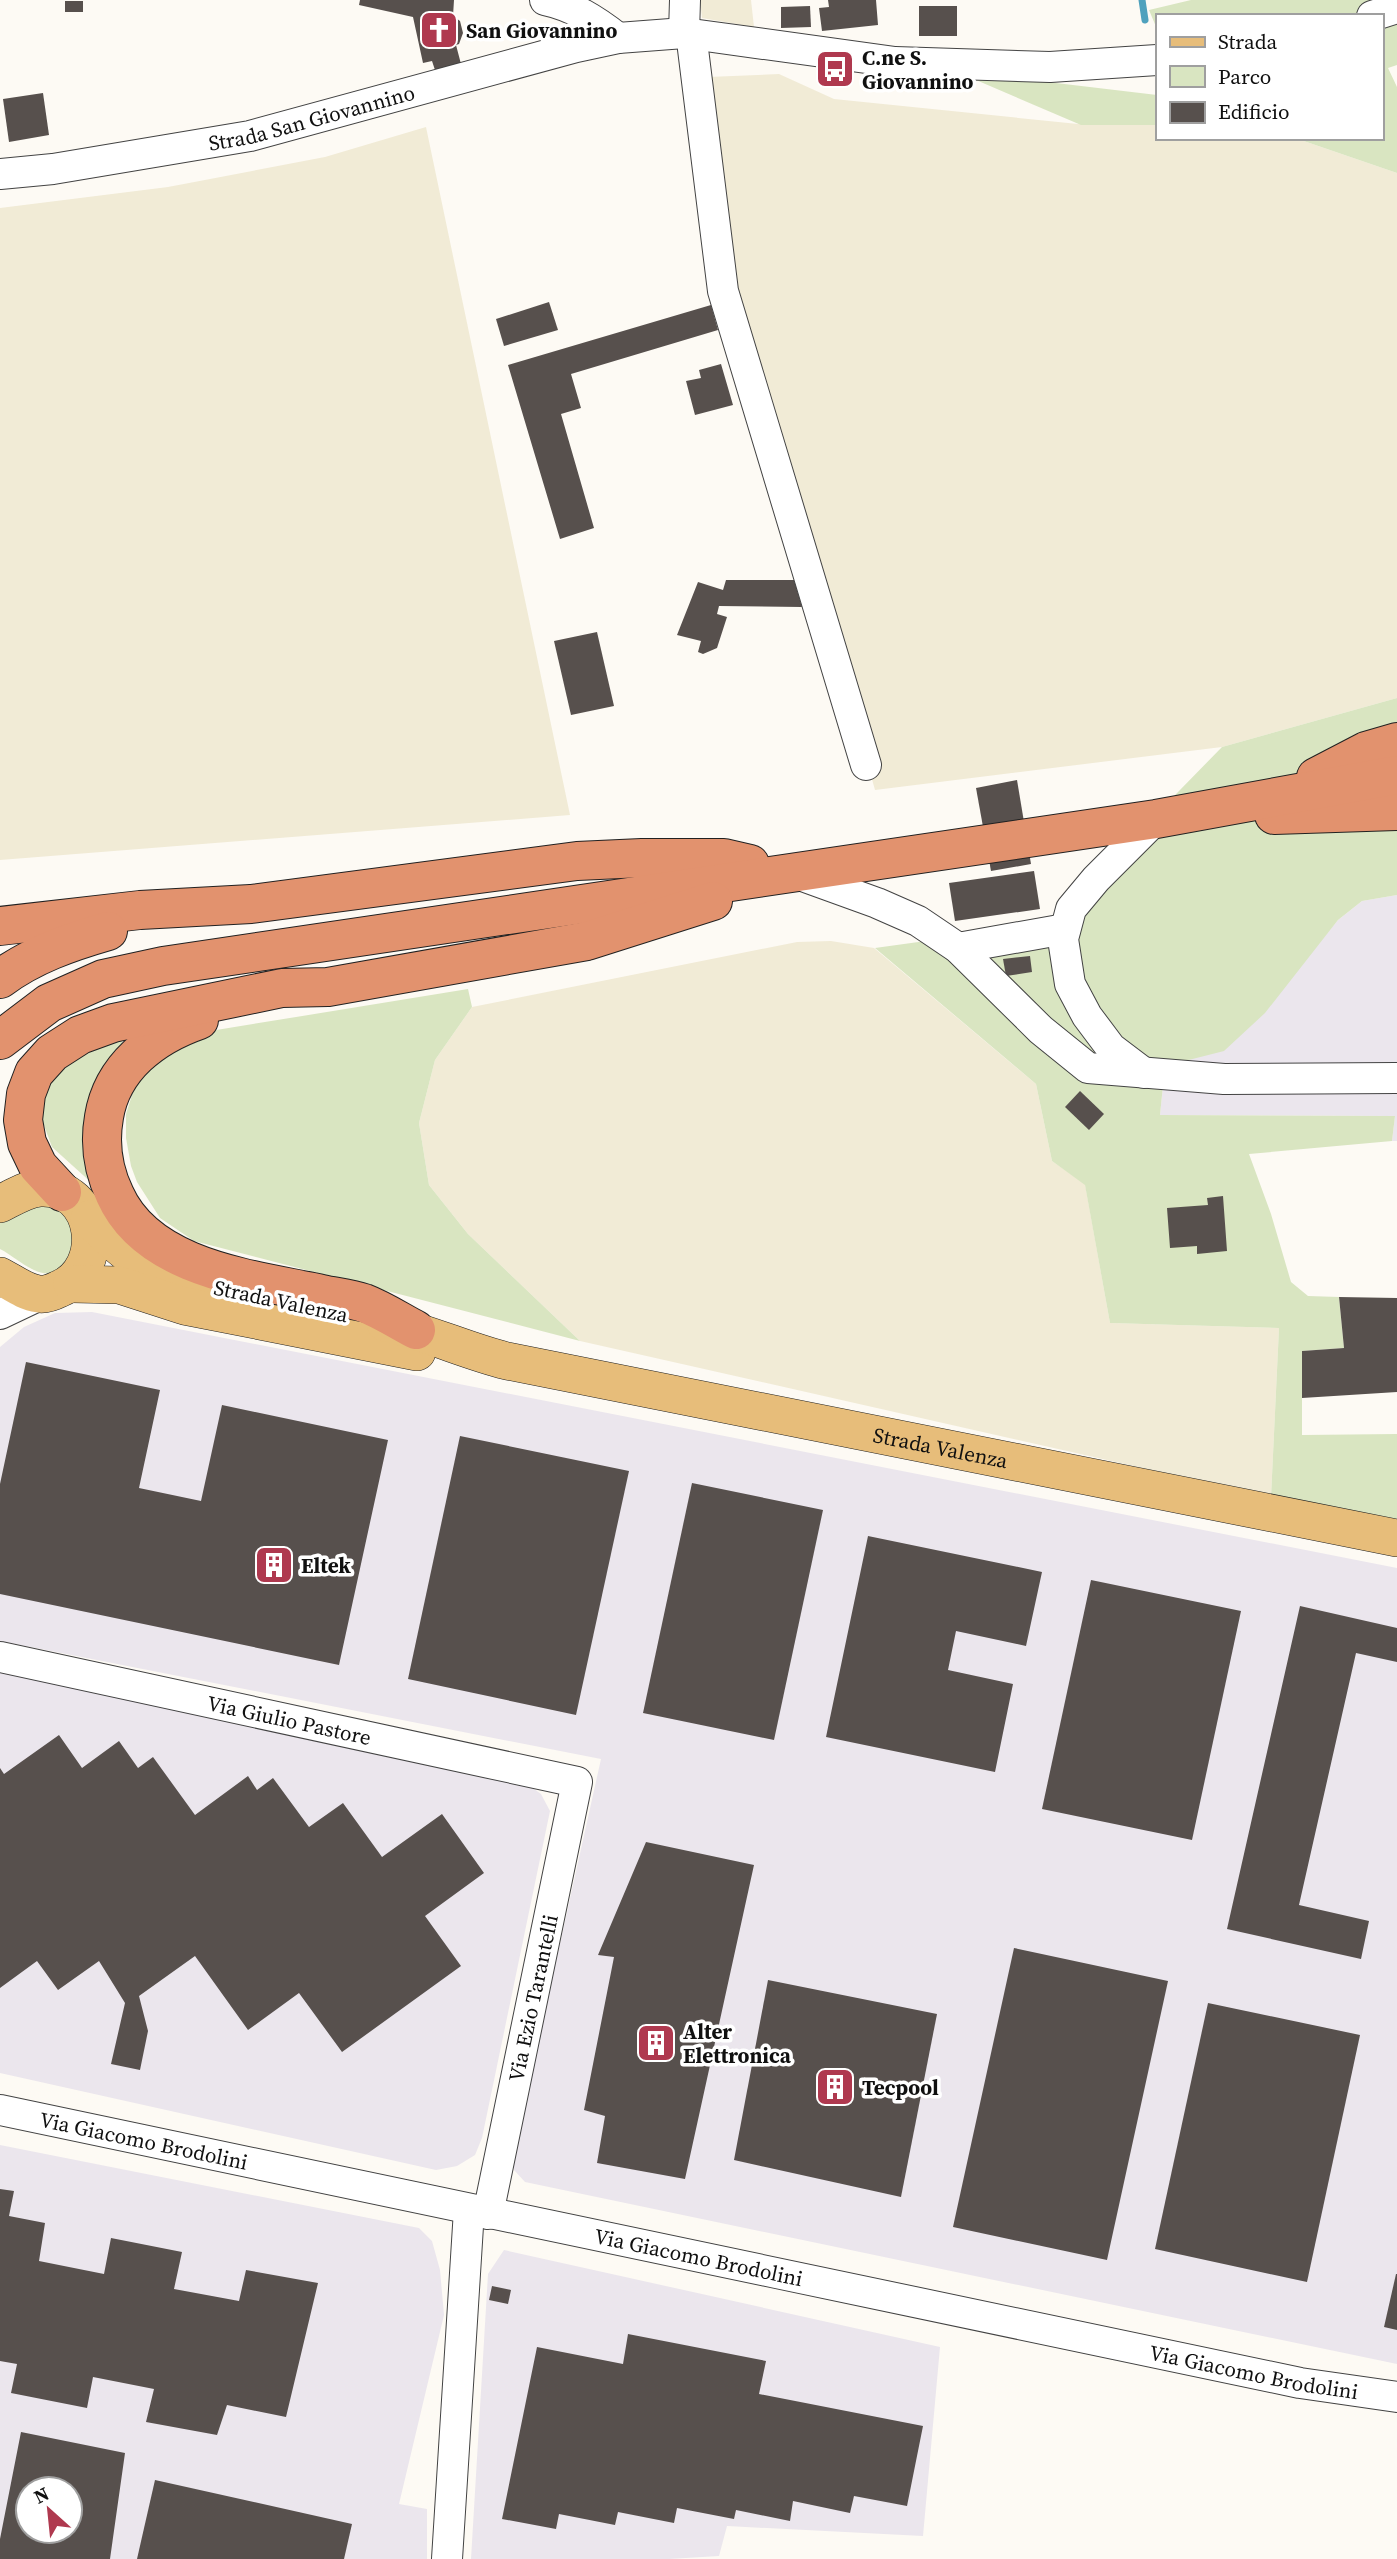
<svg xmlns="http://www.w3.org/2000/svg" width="1397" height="2559" font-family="'Source Serif 4',serif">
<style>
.industrial{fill:#ebe6ed;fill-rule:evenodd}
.farmland{fill:#f1ebd6}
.green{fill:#d9e5c1}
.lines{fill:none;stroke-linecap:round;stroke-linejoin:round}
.stream{stroke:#4fa1bd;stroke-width:7}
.building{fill:#57504d;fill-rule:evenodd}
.minor-casing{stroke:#434343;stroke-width:32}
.major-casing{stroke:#212121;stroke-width:38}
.highway-casing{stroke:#212121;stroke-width:40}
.minor{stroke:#fff;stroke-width:30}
.major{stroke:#e7bd7a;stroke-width:37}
.highway{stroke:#e2926e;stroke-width:38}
.labels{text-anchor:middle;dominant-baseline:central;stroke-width:7;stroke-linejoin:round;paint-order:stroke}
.poi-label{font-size:21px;font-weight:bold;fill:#101010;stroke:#fff;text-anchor:start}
.street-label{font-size:21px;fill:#101010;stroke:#fff}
</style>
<rect width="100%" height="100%" fill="#fdfaf4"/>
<g class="industrial">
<polygon points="1397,895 1397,1141 1392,1141 1395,1116 1160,1115 1165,1066 1301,965 1338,920 1362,901"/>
<polygon points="92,1312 1397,1568 1397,2364 525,2182 514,2170 513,2155 601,1759 0,1641 0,1347 24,1327 55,1313"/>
<polygon points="0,1671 523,1781 541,1794 550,1811 482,2138 475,2155 457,2166 436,2170 0,2073"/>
<path d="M0,2145L419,2228L432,2241L440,2270L444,2315L399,2504L427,2509V2559H0ZM28,2489H70V2531H28Z"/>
<polygon points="504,2250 940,2347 923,2536 727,2526 719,2556 669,2559 471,2559 488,2274"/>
</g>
<g class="farmland">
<polygon points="700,0 751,0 754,27 702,18"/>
<polygon points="779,74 834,99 1078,124 1157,125 1157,138 1295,138 1397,173 1397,698 1222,747 875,790 735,288 708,77"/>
<polygon points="426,127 570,815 0,860 0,208 168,187 325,157"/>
<polygon points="831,941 874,948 1036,1084 1052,1161 1085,1184 1110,1323 1279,1328 1271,1497 580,1341 468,1234 429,1185 419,1123 435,1060 472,1007 797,942"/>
</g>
<g class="green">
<polygon points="1191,0 1397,0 1397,65 1388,68 1397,87 1397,173 1295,138 1381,138 1381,16 1157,16 1157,29 1149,10"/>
<polygon points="955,71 1157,95 1157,125 1081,125"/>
<polygon points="1397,698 1397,895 1362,901 1338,920 1265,1013 1224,1051 1165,1066 1160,1115 1395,1116 1392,1141 1249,1154 1271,1214 1291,1282 1308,1296 1339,1297 1344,1348 1302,1351 1302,1435 1397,1434 1397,1519 1271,1497 1279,1328 1110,1323 1085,1185 1052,1161 1036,1084 875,948 1049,924 1222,747"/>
<polygon points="468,989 472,1007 435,1060 419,1123 429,1185 468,1234 580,1341 194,1241 160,1218 137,1182 131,1166 126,1138 126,1114 133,1092 150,1062 204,1032"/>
<polygon points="121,1040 124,1048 94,1185 52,1147 42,1120 42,1091 62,1067 86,1052"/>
<path d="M36,1204L60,1206L80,1239C74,1248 69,1261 61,1268C42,1285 17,1257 0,1249V1221Z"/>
</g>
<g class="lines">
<polyline class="stream" points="1142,0 1145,20"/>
</g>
<g class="building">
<polygon points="360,0 454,0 453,16 460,21 463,33 459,44 456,45 461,64 436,73 432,61 423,63 413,17 359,5"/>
<polygon points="828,0 876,0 878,25 822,31 819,8 829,7"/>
<rect x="65" y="1" width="18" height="11"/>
<polygon points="810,6 811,27 781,28 781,7"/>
<rect x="919" y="6" width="38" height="30"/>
<polygon points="43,93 49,135 9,142 3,99"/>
<polygon points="549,302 558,330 504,346 496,319"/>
<polygon points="711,305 718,330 571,374 581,408 561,414 594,528 560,539 508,365"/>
<polygon points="721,364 733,405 695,415 686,381 701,378 699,370"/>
<polygon points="726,580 794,580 802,607 719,606 717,614 727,617 717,648 703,654 698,652 701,641 677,635 698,582 723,590"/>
<polygon points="597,632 614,706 571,715 554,641"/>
<polygon points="1017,780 1031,864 991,871 976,788"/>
<polygon points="1034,871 1040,909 955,921 949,883"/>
<polygon points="1030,956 1032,972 1006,976 1003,959"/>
<polygon points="1080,1091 1104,1114 1089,1130 1065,1107"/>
<polygon points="1223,1196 1227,1251 1197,1254 1197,1246 1170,1248 1167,1208 1208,1205 1207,1198"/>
<polygon points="1339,1297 1397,1298 1397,1392 1302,1398 1302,1351 1344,1348"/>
<polygon points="26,1362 160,1390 139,1488 201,1501 222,1405 388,1440 339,1665 0,1594 0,1484"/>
<polygon points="460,1436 629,1471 576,1715 408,1679"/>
<polygon points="692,1483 823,1510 774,1740 643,1713"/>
<polygon points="868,1536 1042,1572 1026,1646 956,1631 948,1670 1013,1684 995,1772 826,1737"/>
<polygon points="1091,1580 1241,1611 1192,1840 1042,1809"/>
<polygon points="1300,1606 1397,1628 1397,1662 1356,1653 1299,1905 1369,1921 1361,1959 1227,1929"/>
<polygon points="59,1735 82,1768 119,1741 138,1768 153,1757 195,1815 248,1776 257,1790 273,1778 309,1827 343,1803 382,1857 442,1814 484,1873 425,1916 461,1966 342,2052 299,1993 248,2030 195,1956 139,1996 148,2031 140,2070 111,2064 125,2003 99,1961 58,1990 37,1961 0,1988 0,1768 4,1774"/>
<polygon points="646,1842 754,1865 685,2179 597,2163 605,2116 584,2110 614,1957 598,1955"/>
<polygon points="1014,1948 1168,1981 1107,2260 953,2227"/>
<polygon points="768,1980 937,2014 901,2197 734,2160"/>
<polygon points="1208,2003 1360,2035 1307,2282 1155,2249"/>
<polygon points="0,2189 14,2191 9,2216 45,2223 39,2261 104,2274 111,2238 182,2252 174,2289 239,2301 246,2270 318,2283 286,2417 227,2405 217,2435 146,2422 154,2389 93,2377 87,2408 11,2393 17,2364 0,2361"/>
<polygon points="1396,2274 1397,2274 1397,2330 1384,2327"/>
<polygon points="492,2286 511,2290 508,2304 489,2300"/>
<polygon points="628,2334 766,2361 759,2394 923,2426 907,2506 854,2496 850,2513 793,2501 790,2521 736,2510 734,2519 677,2508 674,2523 618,2512 615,2525 559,2514 556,2529 502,2519 537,2347 623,2364"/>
<path d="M21,2432L125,2453L110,2559H0V2539ZM28,2489H70V2531H28Z"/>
<polygon points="155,2480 352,2524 344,2559 137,2559"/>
</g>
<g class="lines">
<defs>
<g id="minor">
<path d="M545,0C573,6 595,20 618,38"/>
<polyline points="1372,16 1397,8"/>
<polyline points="684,33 685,0"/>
<polyline points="691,33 723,291 866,765"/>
<path id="s1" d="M0,174L53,169L250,136L576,47L618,38L684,33L895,62L1050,67L1157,60"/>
<polyline points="794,873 877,903 918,921 958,948 1041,1030 1088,1068 1224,1079 1397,1078"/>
<polyline points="958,948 1065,929"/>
<polyline points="1144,1073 1111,1048 1087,1016 1070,984 1063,939 1071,909 1096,879 1156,819"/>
<polyline points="0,1314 40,1295"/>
<path id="s2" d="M0,1657L577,1782L488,2214"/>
<path id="s3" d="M0,2110L1300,2383L1397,2397"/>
<polyline points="447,2559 469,2210"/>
</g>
<g id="major">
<path d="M0,1204C12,1198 26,1189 40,1188C98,1185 108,1269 59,1289C53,1292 45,1295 39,1294C24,1292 12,1282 0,1276"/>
<path d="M89,1219C106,1235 123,1252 143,1264C170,1280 206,1285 236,1291"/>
<polyline points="72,1284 119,1285 184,1306 417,1352"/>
<path id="s4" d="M385,1323C427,1332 466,1351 507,1361L1397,1538"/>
</g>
<g id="highway">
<polyline points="1316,777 1366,751 1397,742"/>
<polyline points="1274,815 1397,811"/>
<polyline points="0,926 140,910 251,904 577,861 642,858 724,858 750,864"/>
<path d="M0,979C32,955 70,942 108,931"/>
<path d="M199,1020C153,1036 112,1067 104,1117C99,1145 103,1170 115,1195C148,1269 252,1279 322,1294C336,1297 351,1299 364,1303C382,1310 399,1321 416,1330"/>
<polyline points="0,1040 49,1003 103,979 163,966 1156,819 1397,775"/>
<polyline points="62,1192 38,1166 27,1143 23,1120 26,1094 34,1073 52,1053 80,1035 113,1023 282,988 328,987 587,941 713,901"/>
</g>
</defs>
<use href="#minor" class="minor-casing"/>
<use href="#major" class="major-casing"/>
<use href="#highway" class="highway-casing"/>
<use href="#minor" class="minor"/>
<use href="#major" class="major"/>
<use href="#highway" class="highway"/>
</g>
<defs>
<symbol id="church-square" viewBox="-11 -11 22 22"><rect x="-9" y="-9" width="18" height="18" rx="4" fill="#af394f" stroke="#fff"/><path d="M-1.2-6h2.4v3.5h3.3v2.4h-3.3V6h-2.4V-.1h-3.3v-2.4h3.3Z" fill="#fff"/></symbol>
<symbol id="bus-square" viewBox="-11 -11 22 22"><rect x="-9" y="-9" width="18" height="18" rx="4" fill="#af394f" stroke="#fff"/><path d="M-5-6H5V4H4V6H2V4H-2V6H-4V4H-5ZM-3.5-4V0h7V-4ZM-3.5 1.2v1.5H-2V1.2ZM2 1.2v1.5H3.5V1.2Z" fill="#fff"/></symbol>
<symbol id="building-square" viewBox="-11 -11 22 22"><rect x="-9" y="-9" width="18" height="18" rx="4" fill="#af394f" stroke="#fff"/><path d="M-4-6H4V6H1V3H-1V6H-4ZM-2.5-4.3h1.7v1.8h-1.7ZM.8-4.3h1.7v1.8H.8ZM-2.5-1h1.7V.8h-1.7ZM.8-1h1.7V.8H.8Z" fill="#fff"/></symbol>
</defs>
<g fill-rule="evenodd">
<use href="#church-square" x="417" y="8" width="44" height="44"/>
<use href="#bus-square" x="813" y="47" width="44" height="44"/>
<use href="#building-square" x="252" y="1543" width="44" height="44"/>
<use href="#building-square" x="634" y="2021" width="44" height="44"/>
<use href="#building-square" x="813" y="2065" width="44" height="44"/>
</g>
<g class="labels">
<g class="poi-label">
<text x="466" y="30">San Giovannino</text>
<text x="862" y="57">C.ne S.<tspan x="862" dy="24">Giovannino</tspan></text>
<text x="301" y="1565">Eltek</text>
<text x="683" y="2031">Alter<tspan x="683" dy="24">Elettronica</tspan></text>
<text x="862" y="2087">Tecpool</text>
</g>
<g class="street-label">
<text stroke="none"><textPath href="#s1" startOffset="317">Strada San Giovannino</textPath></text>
<text transform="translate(281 1301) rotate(12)">Strada Valenza</text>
<text stroke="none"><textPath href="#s4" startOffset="570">Strada Valenza</textPath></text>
<text stroke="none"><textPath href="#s2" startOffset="296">Via Giulio Pastore</textPath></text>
<text transform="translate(533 1998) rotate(-78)">Via Ezio Tarantelli</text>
<text stroke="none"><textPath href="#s3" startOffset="147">Via Giacomo Brodolini</textPath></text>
<text stroke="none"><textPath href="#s3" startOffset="714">Via Giacomo Brodolini</textPath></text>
<text stroke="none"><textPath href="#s3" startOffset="1281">Via Giacomo Brodolini</textPath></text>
</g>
</g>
<rect x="1156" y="14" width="228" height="126" fill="#ffffff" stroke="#9f9f9f" stroke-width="2"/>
<rect x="1170" y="37" width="35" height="10" fill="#e7bd7a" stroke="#9f9f9f" stroke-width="2"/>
<text x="1218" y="49" font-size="21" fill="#101010">Strada</text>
<rect x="1170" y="66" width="35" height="21" fill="#d9e5c1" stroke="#9f9f9f" stroke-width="2"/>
<text x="1218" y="84" font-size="21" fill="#101010">Parco</text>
<rect x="1170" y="102" width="35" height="21" fill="#57504d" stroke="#9f9f9f" stroke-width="2"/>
<text x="1218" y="119" font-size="21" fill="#101010">Edificio</text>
<g transform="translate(49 2510) rotate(333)"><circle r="33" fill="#ffffff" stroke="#9f9f9f" stroke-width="2"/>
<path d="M0-5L12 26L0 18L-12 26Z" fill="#af394f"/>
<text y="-10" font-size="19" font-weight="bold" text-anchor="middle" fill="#101010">N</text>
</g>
</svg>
